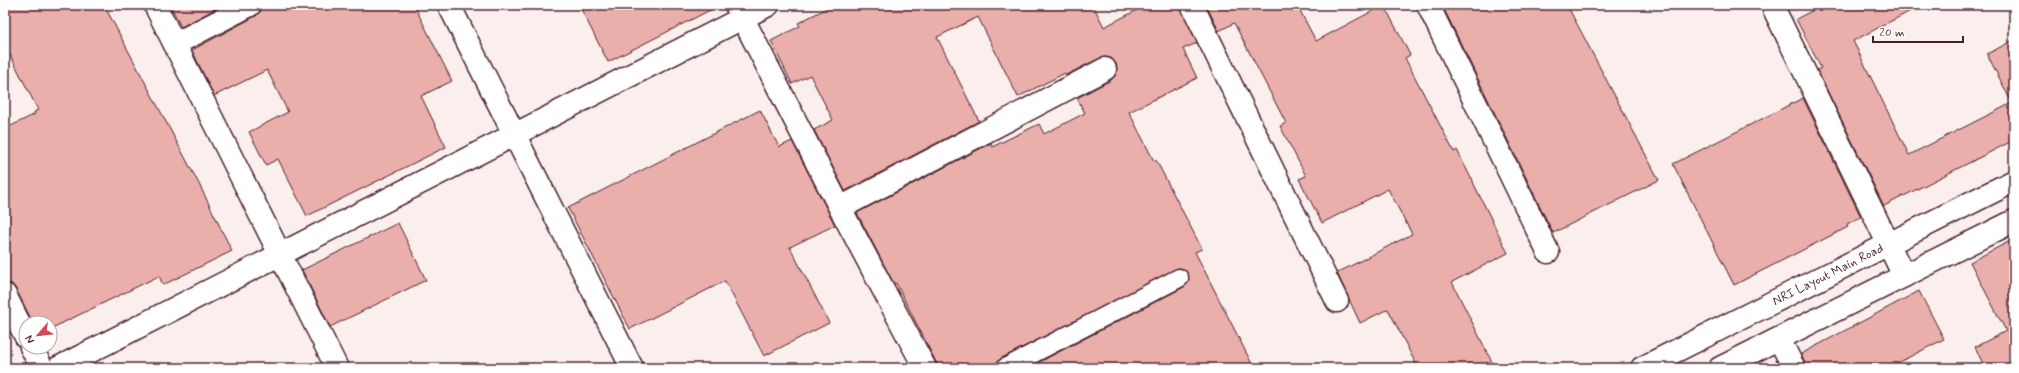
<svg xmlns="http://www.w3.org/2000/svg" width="2019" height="373" font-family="Mynerve,sans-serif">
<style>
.building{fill:#eaafab;stroke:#4a1f2b}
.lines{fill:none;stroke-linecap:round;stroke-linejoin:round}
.lane-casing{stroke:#4a1f2b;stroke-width:21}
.street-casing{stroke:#4a1f2b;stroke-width:25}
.secondary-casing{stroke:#4a1f2b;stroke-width:25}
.lane{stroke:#fff;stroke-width:18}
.street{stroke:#fff;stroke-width:22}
.secondary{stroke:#fff;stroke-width:22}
.labels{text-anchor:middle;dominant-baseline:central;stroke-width:3;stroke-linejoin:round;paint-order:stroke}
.street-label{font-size:13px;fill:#4a1f2b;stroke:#fff}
</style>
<rect width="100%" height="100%" fill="#fbefee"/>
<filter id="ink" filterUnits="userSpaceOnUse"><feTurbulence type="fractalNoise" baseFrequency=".025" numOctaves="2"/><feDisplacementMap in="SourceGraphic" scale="8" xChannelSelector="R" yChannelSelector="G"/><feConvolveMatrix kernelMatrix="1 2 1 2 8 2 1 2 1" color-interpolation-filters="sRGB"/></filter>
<g filter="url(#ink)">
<g class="building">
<polygon points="5,5 104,5 198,182 232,251 163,285 159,276 50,329 50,323 33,323 16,289 12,284 5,282 5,129 35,114 34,112 38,110 5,45"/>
<polygon points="170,5 223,5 181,27"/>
<polygon points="262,5 414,5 452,81 421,96 446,147 307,216 278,159 266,165 249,132 288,112 267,70 214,96 192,50 256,16 261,11"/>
<polygon points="579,5 720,5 608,62"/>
<polygon points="833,5 1093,5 1104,27 1147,5 1180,5 1197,43 1183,49 1197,78 1129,112 1154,161 1156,160 1202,249 1195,252 1254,368 1028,368 1184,287 1188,283 1188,274 1184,269 1179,268 1000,359 996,363 995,368 939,368 896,283 894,284 857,213 991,143 992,147 1039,124 1044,134 1085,113 1077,98 1111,80 1116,75 1117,70 1116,64 1111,58 1106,57 1100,58 1066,75 1065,73 1018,97 978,17 937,37 979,121 845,191 814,130 833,120 810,75 792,84 771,41 800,26 798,23"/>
<polygon points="1206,5 1297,5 1316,41 1384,5 1410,55 1405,58 1454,152 1457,150 1508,253 1452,282 1495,368 1418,368 1388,309 1360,323 1337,273 1412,234 1388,189 1322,223 1299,179 1306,176 1280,126 1286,123 1234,23 1219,31"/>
<polygon points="1442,5 1567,5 1659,180 1553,233"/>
<polygon points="1823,5 1922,5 1853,41 1909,155 2012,103 1987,54 2014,40 2014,140 1884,206 1817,70 1821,68 1796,19"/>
<polygon points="1803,98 1861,217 1847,224 1848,227 1734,285 1673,164"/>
<polygon points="760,110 779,147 792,141 835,225 790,247 829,323 764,356 725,281 630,329 568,208"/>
<polygon points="398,223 426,280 330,327 302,270"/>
<polygon points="2014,239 2014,368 1985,368 1975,347 2006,331 1970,262"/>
<polygon points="1919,291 1944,339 1888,368 1806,368 1801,354"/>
</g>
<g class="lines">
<defs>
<polyline id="lane" points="1005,368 1179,278"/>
<g id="street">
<polyline points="155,5 337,368"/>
<polyline points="449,5 632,368"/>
<polyline points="736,5 840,208 925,368"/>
<polyline points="1192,5 1337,301"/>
<polyline points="1428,5 1548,252"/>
<polyline points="1772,5 1904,276"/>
<polyline points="175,44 250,5"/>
<polyline points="840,208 1105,69"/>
<polyline points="5,295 26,337"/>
<polyline points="1779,339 1794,368"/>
<polyline points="31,347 42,368"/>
<polyline points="58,368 768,5"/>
</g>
<g id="secondary">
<path id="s1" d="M1642,368L2014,181"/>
<polyline points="1720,368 2014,221"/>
</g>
</defs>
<use href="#lane" class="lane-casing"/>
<use href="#street" class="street-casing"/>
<use href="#secondary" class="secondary-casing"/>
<use href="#lane" class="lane"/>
<use href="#street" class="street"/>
<use href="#secondary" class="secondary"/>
</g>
</g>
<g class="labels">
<g class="street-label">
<text stroke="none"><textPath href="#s1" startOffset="208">NRI Layout Main Road</textPath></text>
</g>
</g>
<rect width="2019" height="373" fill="none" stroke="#fff" stroke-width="20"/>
<rect x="10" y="10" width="1999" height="353" fill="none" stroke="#4a1f2b" stroke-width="1.5" filter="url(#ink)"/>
<g transform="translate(38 335) rotate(242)"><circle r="19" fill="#ffffff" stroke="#b7a5aa"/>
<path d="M0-3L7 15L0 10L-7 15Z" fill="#d1495b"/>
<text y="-6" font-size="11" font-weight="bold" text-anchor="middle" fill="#4a1f2b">N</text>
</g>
<path d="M1873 36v6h90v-6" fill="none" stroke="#4a1f2b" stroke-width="2"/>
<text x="1879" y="36" font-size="12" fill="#4a1f2b" stroke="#ffffff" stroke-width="3" paint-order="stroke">20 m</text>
</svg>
